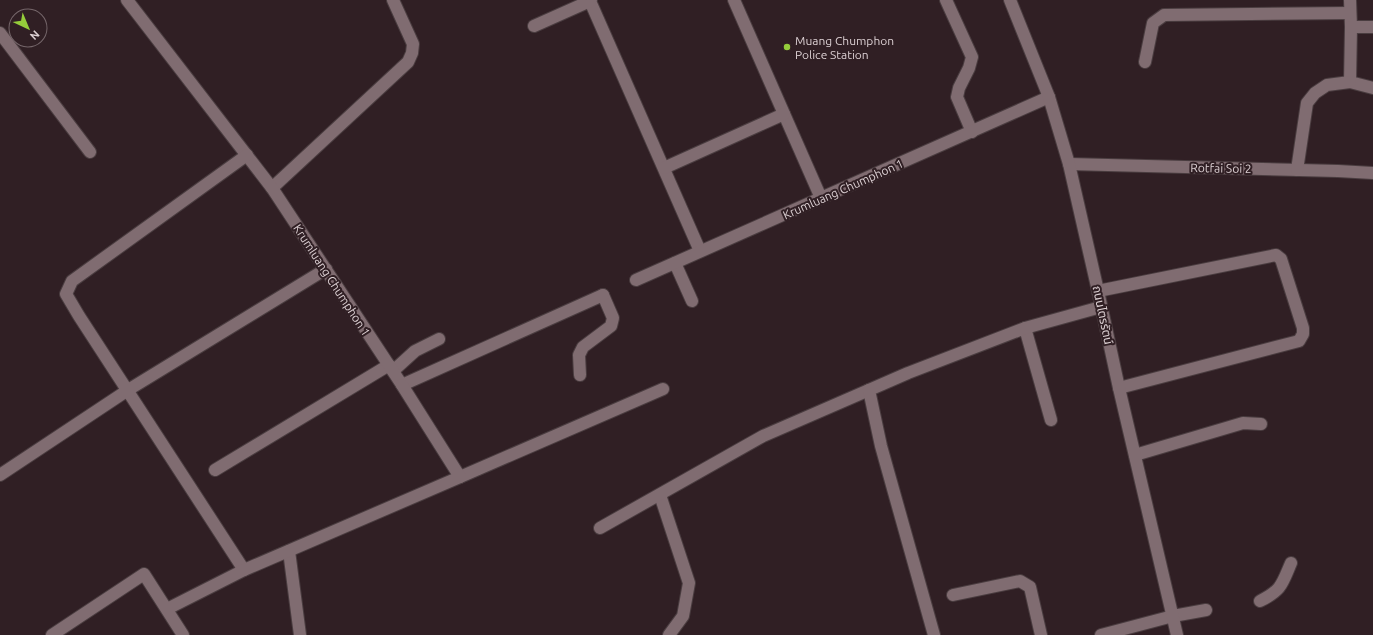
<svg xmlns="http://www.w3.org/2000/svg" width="1373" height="635" font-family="Ubuntu,'Noto Sans Thai',sans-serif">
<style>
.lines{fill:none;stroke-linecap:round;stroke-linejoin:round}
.service-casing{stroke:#4a3d40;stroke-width:14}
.minor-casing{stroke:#4a3d40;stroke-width:14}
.secondary-casing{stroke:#4a3d40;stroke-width:14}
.service{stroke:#806c71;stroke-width:12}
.minor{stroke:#806c71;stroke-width:12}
.secondary{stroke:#806c71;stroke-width:12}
.poi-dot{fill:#95cc3b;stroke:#301f24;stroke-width:1.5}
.labels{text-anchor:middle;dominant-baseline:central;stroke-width:4;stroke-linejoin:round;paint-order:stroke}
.poi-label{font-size:12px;fill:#dcd0d3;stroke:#301f24;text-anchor:start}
.street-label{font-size:12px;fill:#dcd0d3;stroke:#301f24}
</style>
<rect width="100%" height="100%" fill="#301f24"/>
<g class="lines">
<defs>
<g id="service">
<polyline points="591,0 590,1 700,251"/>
<polyline points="734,0 821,198"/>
<polyline points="946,0 972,57 969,68 959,88 957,97 972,132"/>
<polyline points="534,26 590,1"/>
<polyline points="0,33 90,152"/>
<polyline points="664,168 784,114"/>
<polyline points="272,188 408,62 412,53 413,44 393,0"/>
<polyline points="675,263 692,301"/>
<polyline points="1025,328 1051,420"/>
<polyline points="393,371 415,351 439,339"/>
<polyline points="580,375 579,355 583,347 611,326 613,318 603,295"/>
<polyline points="1135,455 1243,423 1261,424"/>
<polyline points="215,470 389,365"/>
<polyline points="460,477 663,389"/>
<polyline points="660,495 689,583 683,616 669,635"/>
<polyline points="600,528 763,436 869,390"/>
<polyline points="289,551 300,635"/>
<polyline points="953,595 1020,581 1030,587 1041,635"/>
<path d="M1260,601C1282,590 1282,584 1291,563"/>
<polyline points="934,635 881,446 869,390 908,373 1025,328 1101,307"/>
<polyline points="1101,635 1173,616 1206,610"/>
</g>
<g id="minor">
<polyline points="127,0 272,188 402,385 603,295"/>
<polyline points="1350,0 1351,27 1350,82 1373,88"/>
<polyline points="1351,27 1373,27"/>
<polyline points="1145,62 1153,23 1164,15 1350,13"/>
<polyline points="1069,164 1338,171 1373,173"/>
<polyline points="1297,170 1307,103 1315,93 1327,85 1350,82"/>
<polyline points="636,280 1049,97"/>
<polyline points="1098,291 1276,255 1281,259 1303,328 1303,334 1299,341 1119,388"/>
<polyline points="0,475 128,390 326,269"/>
<polyline points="244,570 79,316 66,294 72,281 247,155"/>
<polyline points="167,609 244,570 460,477 402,385"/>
<polyline points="52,635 144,574 183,635"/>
</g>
<polyline id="secondary" points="1010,0 1049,97 1069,164 1098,291 1119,388 1177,635"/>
</defs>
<use href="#service" class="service-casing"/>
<use href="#minor" class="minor-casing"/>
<use href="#secondary" class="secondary-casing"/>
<use href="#service" class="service"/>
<use href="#minor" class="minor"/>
<use href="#secondary" class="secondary"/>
</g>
<circle class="poi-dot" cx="787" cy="47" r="4"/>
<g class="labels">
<g class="poi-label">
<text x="795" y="40">Muang Chumphon<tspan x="795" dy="14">Police Station</tspan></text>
</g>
<g class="street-label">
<text transform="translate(1221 168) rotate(1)">Rotfai Soi 2</text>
<text transform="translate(843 189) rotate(-24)">Krumluang Chumphon 1</text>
<text transform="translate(332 280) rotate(57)">Krumluang Chumphon 1</text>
<text transform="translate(1103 315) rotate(78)">ถนนไตรรัตน์</text>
</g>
</g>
<g transform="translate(28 28) rotate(136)"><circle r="19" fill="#301f24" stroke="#75666a"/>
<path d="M0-3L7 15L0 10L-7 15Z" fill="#95cc3b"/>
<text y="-6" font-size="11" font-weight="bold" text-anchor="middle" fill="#dcd0d3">N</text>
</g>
</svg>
